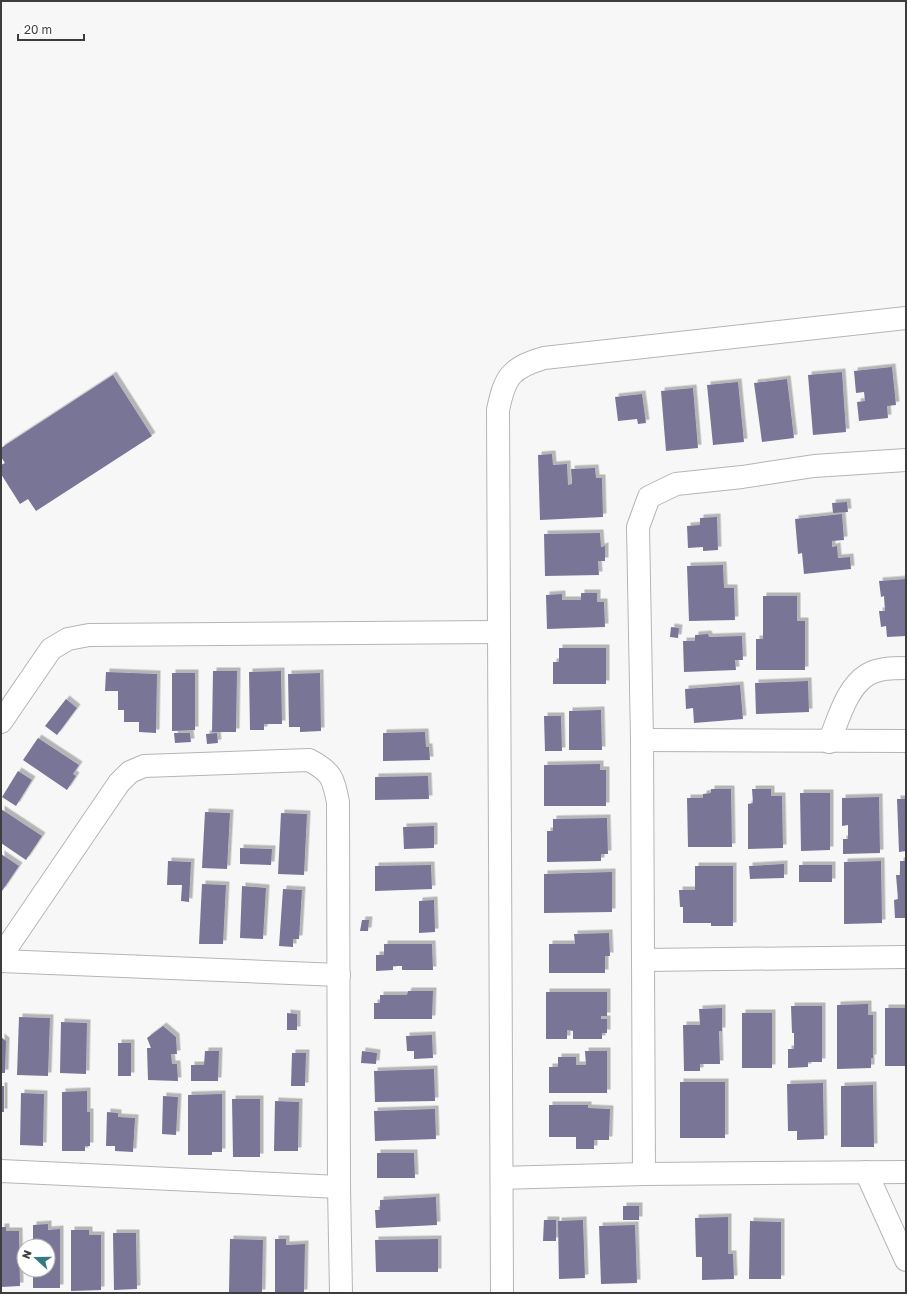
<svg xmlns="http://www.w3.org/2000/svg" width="907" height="1294" font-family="'Golos Text',sans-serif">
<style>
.building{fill:#797497;filter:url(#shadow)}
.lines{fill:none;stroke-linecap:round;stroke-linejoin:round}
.street-casing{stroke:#b5b5b7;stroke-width:24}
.street{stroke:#fff;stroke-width:22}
</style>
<defs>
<filter id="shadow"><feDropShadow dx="3.5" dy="-3.5" stdDeviation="0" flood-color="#0004"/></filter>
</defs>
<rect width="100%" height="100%" fill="#f7f7f8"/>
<g class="building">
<polygon points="892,367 896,405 887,406 888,418 859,421 857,402 865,401 864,392 856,393 854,371"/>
<polygon points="842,372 846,432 813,435 808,375"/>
<polygon points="113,375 152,436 36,511 28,499 20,504 1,474 1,465 5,463 1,457 1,448"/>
<polygon points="787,379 794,438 762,442 754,383"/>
<polygon points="738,382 744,442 713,445 707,385"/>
<polygon points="693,388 698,448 666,451 661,391"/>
<polygon points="642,394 646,423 638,424 637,419 618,421 615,397"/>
<polygon points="552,454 553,465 567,464 568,485 572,484 571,469 595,468 596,478 602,478 603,517 540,520 538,455"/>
<polygon points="847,502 848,512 833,513 832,503"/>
<polygon points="842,514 844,540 832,541 832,547 837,546 838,558 850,557 851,569 804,574 802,553 798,554 795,519"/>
<polygon points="717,517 718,550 703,551 703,547 688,548 687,526 700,525 700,518"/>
<polygon points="600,533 601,547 605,546 605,561 598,561 599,575 545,576 544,534"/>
<polygon points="723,565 724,588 734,588 735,620 689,621 687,566"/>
<polygon points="906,579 906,636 887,637 886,626 881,627 879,611 885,611 884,596 881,597 879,581"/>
<polygon points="581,593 597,593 597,602 604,602 605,627 547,629 546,595 562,594 562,600 581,600"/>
<polygon points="763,596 797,596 797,621 805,621 805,670 756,670 756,639 763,639"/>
<polygon points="671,627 679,628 678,638 670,637"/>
<polygon points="708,634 709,637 742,636 743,660 735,660 736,670 684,672 683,641 695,641 695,635"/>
<polygon points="559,648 606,648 606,684 553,684 553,662 559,662"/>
<polygon points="213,671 237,671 236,732 212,732"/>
<polygon points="281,671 282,724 264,724 264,730 250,730 249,672"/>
<polygon points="106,672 157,674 156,733 139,732 139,722 124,722 124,710 118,710 118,691 105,691"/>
<polygon points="172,673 195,673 195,730 172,731"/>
<polygon points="320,673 321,731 300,732 300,727 289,727 288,674"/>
<polygon points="808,681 809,712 756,714 755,683"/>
<polygon points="740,685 743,719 694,723 693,708 686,709 685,689"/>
<polygon points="66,699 77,708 57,735 45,726"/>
<polygon points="601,710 602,750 569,750 569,711"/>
<polygon points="544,716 561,716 562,751 545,751"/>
<polygon points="425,732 426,747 429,747 430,760 383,761 383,733"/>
<polygon points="174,733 190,733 191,742 175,743"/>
<polygon points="217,733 218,743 207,744 206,734"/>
<polygon points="38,738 79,765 73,774 76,776 67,790 23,760"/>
<polygon points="600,764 600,770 606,770 606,806 544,806 544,765"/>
<polygon points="18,771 32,780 16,806 2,797"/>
<polygon points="428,776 429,799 375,800 375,777"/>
<polygon points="711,789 731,789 732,847 688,847 687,798 703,798 703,794 711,793"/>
<polygon points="752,789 771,789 771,796 782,796 783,848 748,849 748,804 753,803"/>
<polygon points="800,793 830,793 830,850 801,851"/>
<polygon points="879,797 880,853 843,854 843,839 848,839 848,825 842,826 842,798"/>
<polygon points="897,799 906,799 906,851 899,852"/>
<polygon points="1,809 42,836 26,860 1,843"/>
<polygon points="205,812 230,813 227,869 202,868"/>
<polygon points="281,813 307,814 304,875 278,874"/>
<polygon points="607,818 608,854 601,854 601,861 547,862 547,831 553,831 553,819"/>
<polygon points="434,826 434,848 404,849 403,827"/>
<polygon points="240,848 272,849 271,865 240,864"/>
<polygon points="1,854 19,866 2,891 1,890"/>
<polygon points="168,861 191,862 189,902 181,901 182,885 167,885"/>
<polygon points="881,861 882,923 844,924 844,862"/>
<polygon points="900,861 906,861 906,918 895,918 894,900 898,899 896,875 900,875"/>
<polygon points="784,864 784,878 750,879 749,866"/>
<polygon points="431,865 432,889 375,891 375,866"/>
<rect x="799" y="865" width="33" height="17"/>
<polygon points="695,866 733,866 733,926 711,926 711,923 683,923 683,907 680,907 679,890 695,890"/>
<polygon points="612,872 612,912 544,913 544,874"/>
<polygon points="202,884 226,885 223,944 199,944"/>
<polygon points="242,886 266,888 263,939 240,938"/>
<polygon points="283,889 302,890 299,939 293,939 293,947 279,946"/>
<polygon points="434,900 435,932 419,933 419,901"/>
<polygon points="362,920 369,920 368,931 360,931"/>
<polygon points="609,933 610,956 605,956 605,973 549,973 549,944 575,944 574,934"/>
<polygon points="384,944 432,944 433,970 402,970 402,966 393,966 393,970 376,971 376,955 384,955"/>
<polygon points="408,991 433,991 432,1019 374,1019 374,1003 380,1003 380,995 407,995"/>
<polygon points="546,992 607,992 607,1016 601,1016 601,1019 607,1019 607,1033 602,1033 602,1039 573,1039 573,1031 567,1030 567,1039 546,1039"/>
<polygon points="868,1004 868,1015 873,1015 873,1058 871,1058 871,1068 837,1069 837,1005"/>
<polygon points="791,1006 822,1006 822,1062 808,1062 808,1067 788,1068 788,1049 794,1049 794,1033 792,1033"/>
<polygon points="722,1008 722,1031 719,1031 720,1064 700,1064 700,1071 684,1071 683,1025 700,1025 699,1009"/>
<rect x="885" y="1008" width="21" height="58"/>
<polygon points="287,1013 297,1014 297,1030 287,1030"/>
<rect x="742" y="1013" width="30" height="55"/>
<polygon points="19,1017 50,1018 48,1076 17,1075"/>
<polygon points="61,1022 87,1023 86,1074 60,1073"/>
<polygon points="163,1026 176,1037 177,1054 171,1054 172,1064 177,1064 178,1081 148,1080 147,1048 151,1048 147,1038"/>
<polygon points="432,1035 433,1058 414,1059 414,1051 407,1051 406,1036"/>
<polygon points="1,1037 6,1041 5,1073 1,1073"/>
<rect x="118" y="1043" width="13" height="33"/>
<polygon points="205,1051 219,1051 218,1081 191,1081 191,1065 204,1065"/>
<polygon points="362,1051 377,1053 376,1064 361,1063"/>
<polygon points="585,1051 607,1051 607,1093 549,1093 549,1067 558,1067 558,1057 576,1057 576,1065 586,1065"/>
<polygon points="292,1053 306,1053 305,1086 291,1086"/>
<polygon points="434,1069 435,1101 375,1102 374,1071"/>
<rect x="680" y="1082" width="45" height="56"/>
<polygon points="823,1083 824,1139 797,1140 797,1131 788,1131 787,1084"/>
<polygon points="873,1085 874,1147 841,1147 841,1086"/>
<rect x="1" y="1086" width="3" height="26"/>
<polygon points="87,1091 87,1112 90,1112 90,1146 85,1146 85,1151 62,1151 62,1092"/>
<polygon points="21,1093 44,1094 43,1146 20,1145"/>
<polygon points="222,1094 222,1152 212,1152 212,1155 188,1155 188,1095"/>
<polygon points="163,1096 178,1097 176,1135 162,1134"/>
<polygon points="232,1099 260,1099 260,1157 233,1157"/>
<polygon points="275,1101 299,1102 298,1151 274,1151"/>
<polygon points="549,1105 588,1105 588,1108 610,1109 609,1140 594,1140 594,1149 576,1149 576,1137 549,1137"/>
<polygon points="435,1109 436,1139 375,1141 374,1111"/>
<polygon points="107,1112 118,1113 118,1117 135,1118 133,1152 115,1151 115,1146 106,1146"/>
<polygon points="377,1153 414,1153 415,1178 377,1178"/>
<polygon points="436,1197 437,1225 376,1228 375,1210 380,1210 380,1200"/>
<rect x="623" y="1206" width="16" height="14"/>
<polygon points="728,1217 728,1254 733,1254 734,1279 702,1280 702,1257 696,1257 695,1218"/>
<polygon points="544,1220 556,1220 556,1241 543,1241"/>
<polygon points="583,1220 585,1278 559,1279 558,1221"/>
<polygon points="750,1221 781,1222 781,1279 749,1279"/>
<polygon points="48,1224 48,1230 60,1229 60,1288 33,1288 33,1270 48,1270 48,1246 33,1246 33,1225"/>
<polygon points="635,1225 637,1283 601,1284 599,1226"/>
<polygon points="1,1227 6,1227 6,1231 19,1231 20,1286 1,1287"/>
<polygon points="71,1230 89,1230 89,1235 101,1235 101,1290 71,1291"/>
<polygon points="113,1233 136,1233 137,1289 114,1290"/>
<polygon points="230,1239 263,1240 262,1293 229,1293"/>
<polygon points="275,1239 286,1239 286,1245 305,1244 304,1293 275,1293"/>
<polygon points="438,1239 438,1272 376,1272 375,1240"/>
</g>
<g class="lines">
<defs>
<g id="street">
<polyline points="1,722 51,649 68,639 89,635 498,632"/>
<polyline points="642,740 906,741"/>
<path d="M829,742C838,721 846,688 867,675C878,668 893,668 906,668"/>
<path d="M1,956L119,783L130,772L144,766L309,760C332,772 333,778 338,802L339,1187L341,1293"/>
<polyline points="643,960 906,957"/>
<polyline points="1,961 339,975"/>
<polyline points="1,1171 339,1187"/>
<polyline points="866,1172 906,1260"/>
<polyline points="644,1174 642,740 638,527 649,497 676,484 742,477 814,466 906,460"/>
<polyline points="502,1178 644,1174 906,1172"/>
<path d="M502,1293L498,410C505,376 511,368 544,358L906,318"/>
</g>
</defs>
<use href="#street" class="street-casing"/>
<use href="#street" class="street"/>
</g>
<rect width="907" height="1294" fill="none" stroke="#3d3d3d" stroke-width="4"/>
<g transform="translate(36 1258) rotate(291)"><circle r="19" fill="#ffffff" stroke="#b1b1b1"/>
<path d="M0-3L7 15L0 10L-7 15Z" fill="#337986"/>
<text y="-6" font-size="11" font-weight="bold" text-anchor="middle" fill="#3d3d3d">N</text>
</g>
<path d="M18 34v6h66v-6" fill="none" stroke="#3d3d3d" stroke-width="2"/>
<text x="24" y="34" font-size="12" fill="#3d3d3d" stroke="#ffffff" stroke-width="3" paint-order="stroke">20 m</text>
</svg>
